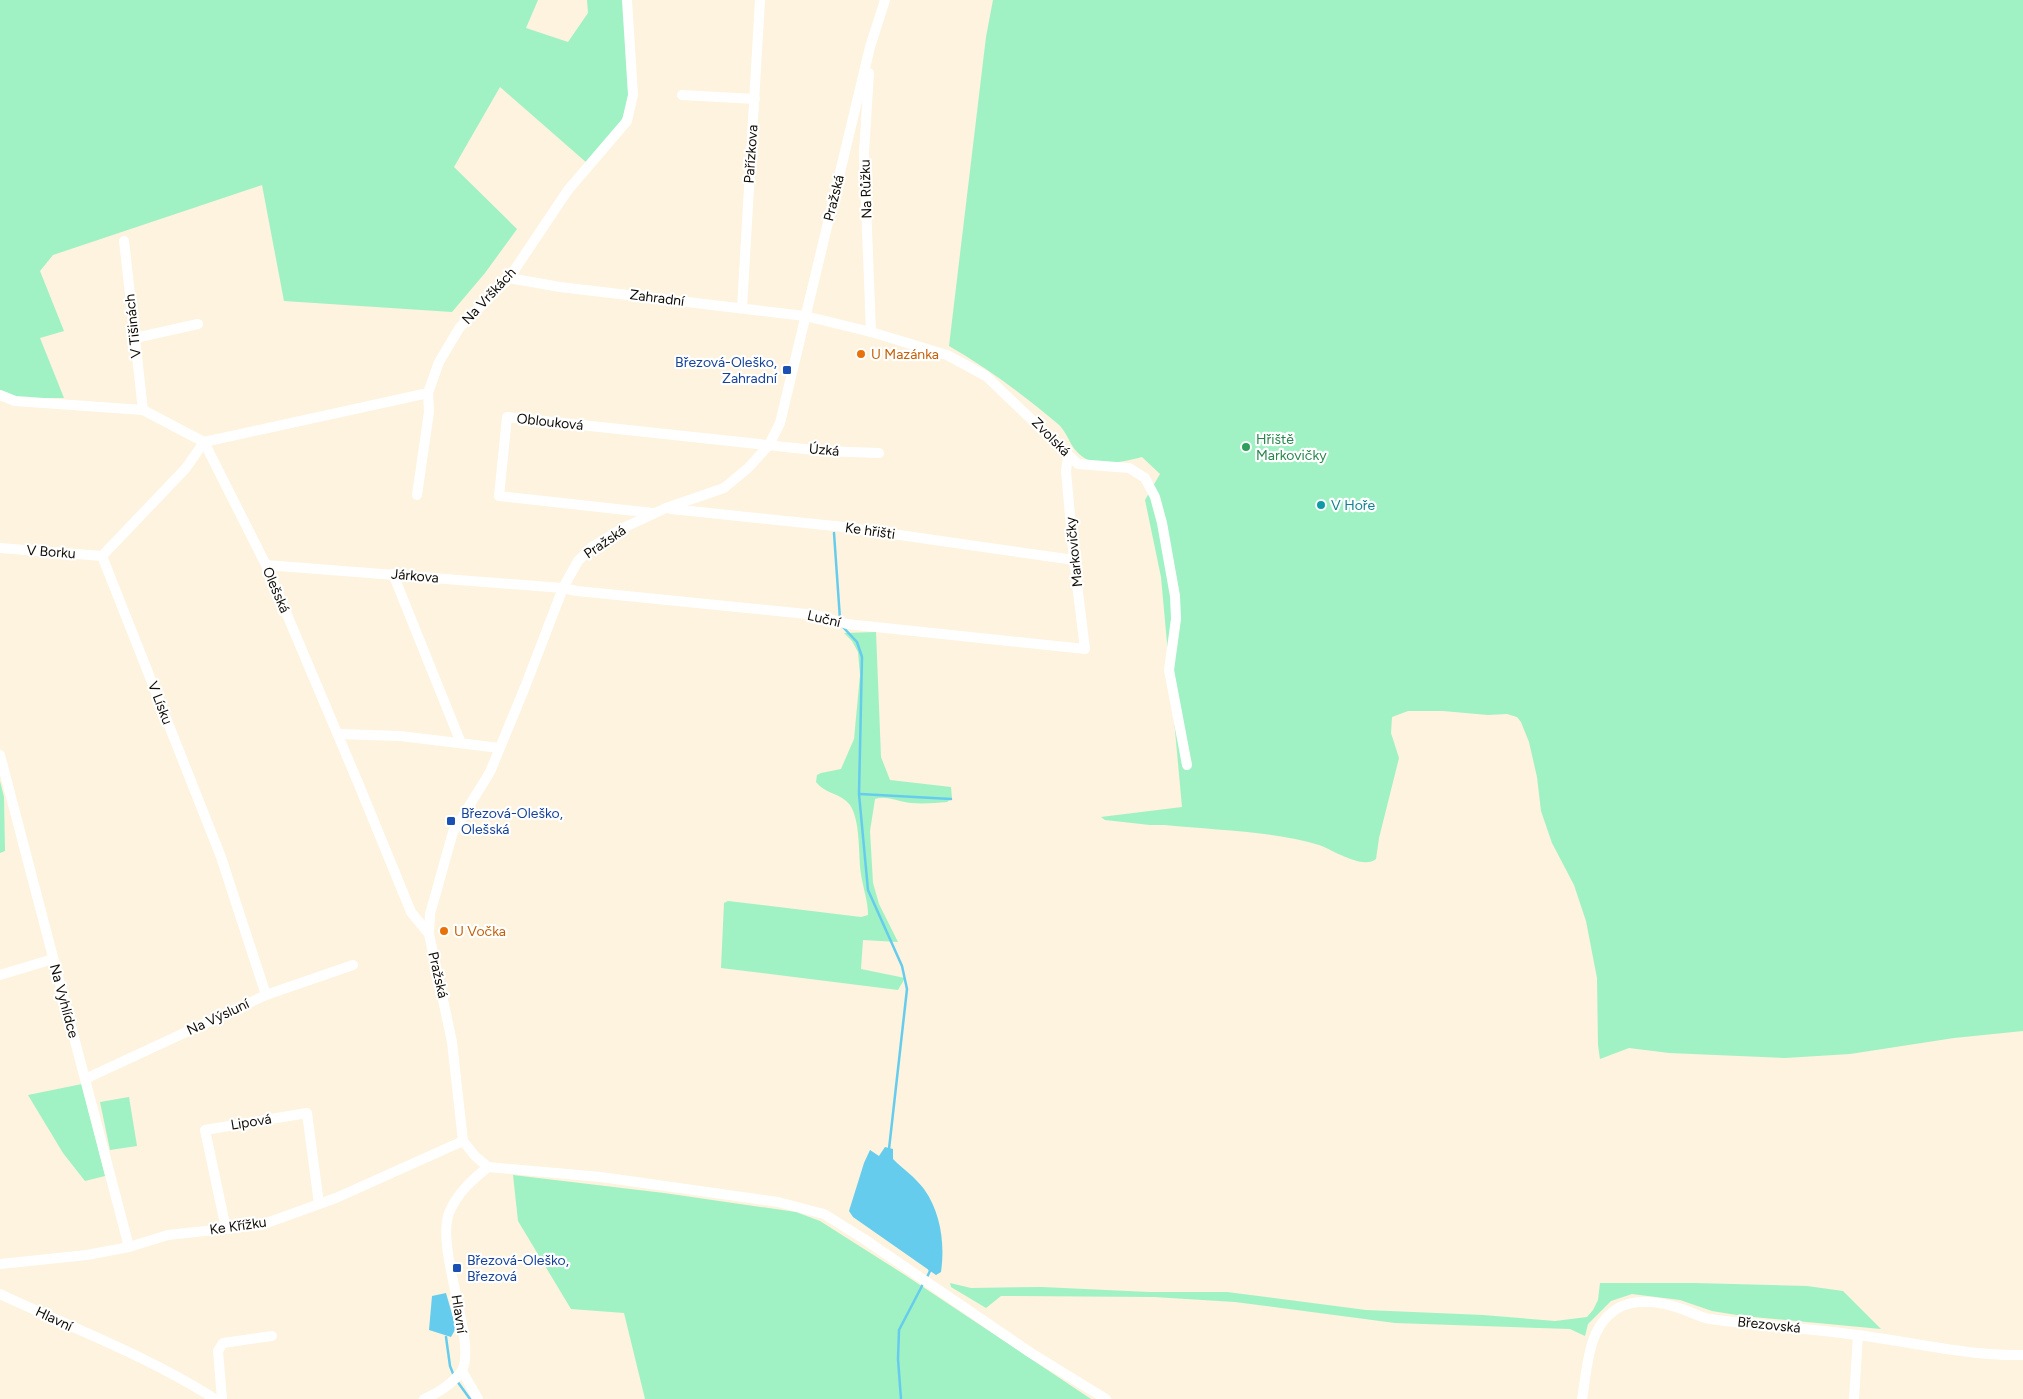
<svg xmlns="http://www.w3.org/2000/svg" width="2023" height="1399" font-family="Figtree,sans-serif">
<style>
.green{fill:#a0f1c4}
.water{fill:#66cced}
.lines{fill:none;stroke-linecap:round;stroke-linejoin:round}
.stream{stroke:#66cced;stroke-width:2.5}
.minor{stroke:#fff;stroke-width:10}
.food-dot{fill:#e8710a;stroke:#fff;stroke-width:2}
.transit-dot{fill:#1a4fb4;stroke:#fff;stroke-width:2}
.leisure-dot{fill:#2e9e5b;stroke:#fff;stroke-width:2}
.culture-dot{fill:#0f9aa8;stroke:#fff;stroke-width:2}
.labels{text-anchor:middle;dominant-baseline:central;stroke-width:4.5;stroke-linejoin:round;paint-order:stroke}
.street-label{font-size:14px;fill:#100c05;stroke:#fff}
.food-label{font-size:14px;fill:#c56008;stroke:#fff;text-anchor:start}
.transit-label{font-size:14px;fill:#164399;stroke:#fff;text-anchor:start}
.leisure-label{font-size:14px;fill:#27864d;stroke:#fff;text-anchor:start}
.culture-label{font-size:14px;fill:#0d838f;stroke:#fff;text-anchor:start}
</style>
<rect width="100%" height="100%" fill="#fdf3df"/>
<g class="green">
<polygon points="0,0 538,0 526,28 568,42 588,13 587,0 623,0 630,96 621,122 587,163 500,87 454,167 517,229 485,273 452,312 284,301 262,185 53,255 40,271 64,331 40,338 64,398 15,398 0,392"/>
<path d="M993,0H2023V1031L1954,1038L1850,1054L1785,1058L1669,1053L1629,1048L1600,1059L1598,1045L1597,978L1586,921L1574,885L1552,843L1541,811L1537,777L1529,742L1521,722L1517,717L1507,714L1488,715L1443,711H1408L1392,717L1391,733L1399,758L1379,838L1376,859C1363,870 1333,850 1319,845C1273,831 1213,830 1165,825H1150L1105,820L1101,817L1182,807L1161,577L1145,500L1160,474L1142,457C1127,461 1101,467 1086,459C1069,449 1070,435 1058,424C1024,395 987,368 949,346L986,37Z"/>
<path d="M876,632L881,757L890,780L951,787L952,798L947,802C936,803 923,804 911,803C898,802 887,795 875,799L870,831L873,883L879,904L898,942L863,940L861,969L905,978L898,990L721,968L724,903L728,901L861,917L868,915C868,901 863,888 861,874C858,854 861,822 850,805C841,793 825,794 816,782L817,775L821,773L841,769L854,739L860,675L858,652L852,641L844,633Z"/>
<polygon points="0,781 4,797 5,851 0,853"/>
<polygon points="82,1084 105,1176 85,1181 63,1153 28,1095"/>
<polygon points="129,1097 137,1146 110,1150 100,1102"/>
<polygon points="513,1175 664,1193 796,1212 820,1221 905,1275 1091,1399 645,1399 624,1313 571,1309 518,1221"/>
<polygon points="950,1283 971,1288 1042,1287 1149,1292 1227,1292 1366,1310 1483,1315 1555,1321 1587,1317 1593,1310 1598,1300 1600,1283 1694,1283 1807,1286 1843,1291 1881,1329 1743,1316 1712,1311 1680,1300 1632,1294 1611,1301 1588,1324 1585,1336 1570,1329 1395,1323 1235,1302 1154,1297 1001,1296 986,1308 951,1287"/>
</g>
<g class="water">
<path d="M885,1147L893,1149V1159C903,1169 915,1177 924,1189C941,1213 945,1244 941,1272L936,1275L853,1217L849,1211L864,1163L870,1150L879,1156Z"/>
<polygon points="446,1293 456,1328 451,1337 429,1330 432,1296"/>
</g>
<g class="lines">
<g class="stream">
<polyline points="834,533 840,619"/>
<polyline points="842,626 857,642 862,657 859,794 868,890 902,966 907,989 889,1149"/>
<polyline points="860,794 951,799"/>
<polyline points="926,1279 930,1271 929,1268"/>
<polyline points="446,1337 450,1366 454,1376"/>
<polyline points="457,1381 470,1399"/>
<polyline points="901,1399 898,1359 899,1330 923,1284"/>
</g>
<g class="minor">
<polyline points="869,73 864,153 871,332"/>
<polyline points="682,95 755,99"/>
<polyline points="124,241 143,410"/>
<polyline points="509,278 560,287 805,316 871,332 947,355 986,376 1078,464 1129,468 1145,478 1155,497 1162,523 1175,596 1176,619 1169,670 1187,765"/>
<polyline points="742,308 760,0"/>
<polyline points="135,338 198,324"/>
<polyline points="0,395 15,401 143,410 204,442 266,565 359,785 411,912 429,934"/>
<polyline points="417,495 429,412 428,393"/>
<polyline points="671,509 844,527 1074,560"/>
<polyline points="653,513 499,496 507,417 823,451 879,453"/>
<polyline points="0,548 102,556"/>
<polyline points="102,556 186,468 204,442 428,393 439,362 460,327 509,278 568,190 627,121 633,95 627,0"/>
<polyline points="102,556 221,857 266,995"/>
<polyline points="266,565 563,588 577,591 816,615 847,624 1085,649 1074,560 1066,471 1068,455"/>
<polyline points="393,574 461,743"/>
<polyline points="338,734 400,736 500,748"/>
<polyline points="0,755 129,1247"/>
<polyline points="0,975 53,959"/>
<polyline points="85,1079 266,995 353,965"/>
<polyline points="488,1167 475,1156 463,1141 452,1042 429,934 430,914 453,832 490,772 525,687 563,588 578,561 592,547 623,528 666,508 724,488 748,468 769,445 780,423 870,47 885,0"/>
<polyline points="488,1167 601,1177 778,1202 824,1214 864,1239 1031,1353 1106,1399"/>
<polyline points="226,1229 205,1130 307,1113 319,1204"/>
<polyline points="0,1264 87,1255 129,1247 168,1235 261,1225 336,1198 463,1141"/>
<path d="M0,1294C72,1328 148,1356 215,1399"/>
<polyline points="462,1371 478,1399"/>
<polyline points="222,1399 218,1351 223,1343 272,1336"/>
<path d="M424,1399C438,1393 452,1384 461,1372C479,1347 435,1250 449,1213C457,1193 472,1180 488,1167"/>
<path d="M1582,1399C1588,1366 1587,1323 1622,1306C1641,1298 1666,1303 1685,1310C1693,1313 1702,1318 1710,1319C1759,1326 1809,1328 1857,1335C1913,1342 1966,1356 2023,1355"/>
<polyline points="1854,1399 1858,1335"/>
</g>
</g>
<g class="food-dot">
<circle cx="861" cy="354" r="5"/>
<circle cx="444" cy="931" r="5"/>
</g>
<g class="transit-dot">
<rect x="782" y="365" width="10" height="10" rx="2.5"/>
<rect x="446" y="816" width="10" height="10" rx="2.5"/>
<rect x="452" y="1263" width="10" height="10" rx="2.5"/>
</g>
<circle class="leisure-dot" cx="1246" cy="447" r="5"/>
<circle class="culture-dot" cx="1321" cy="505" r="5"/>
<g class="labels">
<g class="street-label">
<text transform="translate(751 154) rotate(-86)">Pařízkova</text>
<text transform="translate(866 189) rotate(-92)">Na Růžku</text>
<text transform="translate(834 198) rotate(-76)">Pražská</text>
<text transform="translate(489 296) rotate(-47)">Na Vrškách</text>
<text transform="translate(657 298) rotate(7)">Zahradní</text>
<text transform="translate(133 326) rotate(-96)">V Tišinách</text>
<text transform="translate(550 422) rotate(6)">Oblouková</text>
<text transform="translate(1051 437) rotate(45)">Zvolská</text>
<text transform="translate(824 450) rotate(5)">Úzká</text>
<text transform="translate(870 531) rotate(8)">Ke hřišti</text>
<text transform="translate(605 542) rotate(-34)">Pražská</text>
<text transform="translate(51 552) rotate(4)">V Borku</text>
<text transform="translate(1074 552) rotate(-96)">Markovičky</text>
<text transform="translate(415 576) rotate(5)">Járkova</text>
<text transform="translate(276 590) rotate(67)">Olešská</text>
<text transform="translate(824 619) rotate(13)">Luční</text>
<text transform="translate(160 703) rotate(69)">V Lísku</text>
<text transform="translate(438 975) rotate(77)">Pražská</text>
<text transform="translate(64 1001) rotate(75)">Na Vyhlídce</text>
<text transform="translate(218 1017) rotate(-25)">Na Výsluní</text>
<text transform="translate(251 1122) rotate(-9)">Lipová</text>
<text transform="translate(238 1226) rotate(-8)">Ke Křížku</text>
<text transform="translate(459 1314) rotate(81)">Hlavní</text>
<text transform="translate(54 1319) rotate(25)">Hlavní</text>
<text transform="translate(1769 1325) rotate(6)">Březovská</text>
</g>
<g class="food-label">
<text x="871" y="354">U Mazánka</text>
<text x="454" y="931">U Vočka</text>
</g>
<g class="transit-label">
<text x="777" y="362" text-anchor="end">Březová-Oleško,<tspan x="777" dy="16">Zahradní</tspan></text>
<text x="461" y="813">Březová-Oleško,<tspan x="461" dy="16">Olešská</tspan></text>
<text x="467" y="1260">Březová-Oleško,<tspan x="467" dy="16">Březová</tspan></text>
</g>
<g class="leisure-label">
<text x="1256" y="439">Hřiště<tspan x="1256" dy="16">Markovičky</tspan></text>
</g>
<g class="culture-label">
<text x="1331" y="505">V Hoře</text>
</g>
</g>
</svg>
